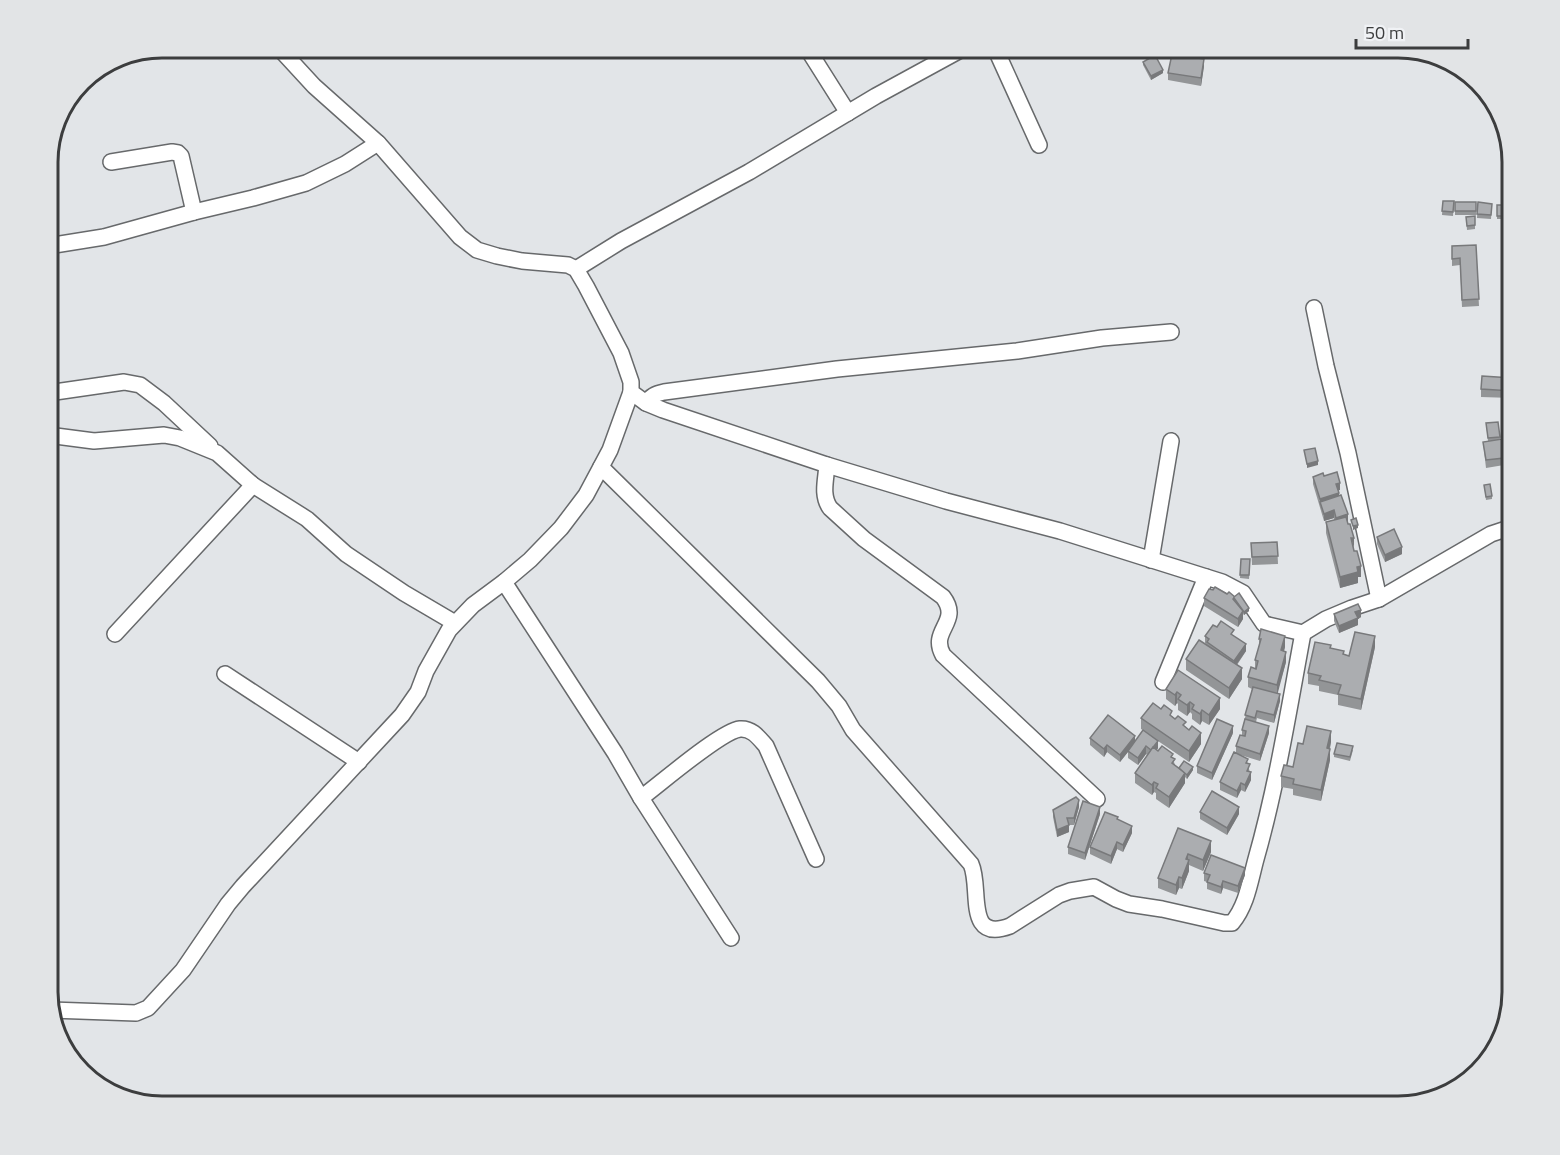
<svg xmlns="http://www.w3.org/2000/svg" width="1560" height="1155" font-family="'Titillium Web',sans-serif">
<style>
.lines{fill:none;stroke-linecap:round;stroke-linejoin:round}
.street-casing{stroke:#67696b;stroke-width:18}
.street{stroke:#fff;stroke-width:15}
.wall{fill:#939597}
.shaded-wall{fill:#78797b}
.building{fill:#abadb0;stroke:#78797b;stroke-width:1.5}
.rim{fill:none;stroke:#3c3d3e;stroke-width:3}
</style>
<rect width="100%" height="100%" fill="#e2e5e8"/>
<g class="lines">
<defs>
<g id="street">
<polyline points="279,48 314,86 378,143 460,237 477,250 497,256 522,261 568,265 576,269 586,286 621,353 631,382 631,392 646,403 663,410 827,465 946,501 1060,531 1222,582 1243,593 1264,624 1303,633 1326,619 1352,608 1379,599 1491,534 1512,527"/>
<polyline points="807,48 848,113"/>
<polyline points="995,48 1039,145"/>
<polyline points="111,162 172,152 178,153 181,156 194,212"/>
<polyline points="48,246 104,237 194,212 253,198 306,183 345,164 378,143"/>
<polyline points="576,269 621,241 749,172 876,96 964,48"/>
<polyline points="1314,308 1326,366 1348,453 1379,599"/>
<polyline points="48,393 124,382 140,385 164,403 210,446"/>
<path d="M646,403C651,396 655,394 664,392L837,369L1017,351L1102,338L1171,332"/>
<polyline points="48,435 94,441 164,435 180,438 217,453 253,485 307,519 346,554 404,593 455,623"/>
<path d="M827,465C826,480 821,495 830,508L864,539L943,597C962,622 929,630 943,655L1097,799"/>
<path d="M601,467L818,681L839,706L853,730L971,864C982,888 964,943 1010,926L1059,895L1070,891L1094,887L1116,899L1129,904L1162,909L1224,923H1232C1247,905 1250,881 1256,859C1277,785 1289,708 1303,633"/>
<polyline points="48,521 50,536"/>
<polyline points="1151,560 1171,441"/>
<polyline points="504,582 615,753 641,798 731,938"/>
<polyline points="115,634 253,485"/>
<polyline points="225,674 359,762"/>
<polyline points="1163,682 1206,577"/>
<path d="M641,798C660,784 721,731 740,729C752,728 759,738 766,746L816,859"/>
<polyline points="51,1010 136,1013 148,1008 183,970 228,904 243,886 402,715 418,692 426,671 449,630 473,605 504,582 530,560 561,528 586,495 610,450 631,392"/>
</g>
</defs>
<use href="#street" class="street-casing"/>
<use href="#street" class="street"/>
</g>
<g class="wall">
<polygon points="1143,62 1163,73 1151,80 1143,65"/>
<polygon points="1204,66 1201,86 1168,80 1168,73"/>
<polygon points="1443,201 1454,201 1453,216 1442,215"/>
<rect x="1455" y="202" width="21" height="13"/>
<polygon points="1478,202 1492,204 1491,219 1477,218"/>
<rect x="1497" y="205" width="15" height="14"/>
<polygon points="1475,216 1475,229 1467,230 1466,217"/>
<polygon points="1476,245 1479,306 1462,307 1460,265 1452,266 1452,246"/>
<polygon points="1512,378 1512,398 1481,397 1481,389"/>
<polygon points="1512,409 1512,443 1503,444 1502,420 1509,420"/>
<polygon points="1498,422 1500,439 1504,458 1504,465 1486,468 1483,442 1488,441 1486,423"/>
<polygon points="1313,477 1340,490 1338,490 1339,496 1348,521 1347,522 1361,577 1358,577 1358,583 1340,588 1326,533 1326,522 1334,520 1334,518 1324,521 1313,484"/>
<polygon points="1484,485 1492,496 1492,499 1486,500"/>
<polygon points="1377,537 1402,554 1385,562 1377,544"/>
<polygon points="1277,542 1278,564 1252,565 1251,543"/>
<polygon points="1241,559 1250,559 1249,579 1240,578"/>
<polygon points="1213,590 1227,594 1229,592 1249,611 1244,615 1243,614 1243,619 1238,627 1204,606 1204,598"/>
<polygon points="1334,614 1361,617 1358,619 1358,625 1339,633 1334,621"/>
<polygon points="1205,636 1234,636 1246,651 1237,665 1242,679 1229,699 1186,670 1186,659 1207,645 1205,643"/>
<polygon points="1259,639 1285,647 1284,651 1286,662 1277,693 1280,701 1274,723 1257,718 1256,722 1269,733 1260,761 1237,754 1248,763 1251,780 1245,792 1241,790 1237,798 1220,790 1220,782 1236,753 1236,746 1242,735 1242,730 1252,689 1248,687 1248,677 1255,668 1255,660 1259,649"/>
<polygon points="1375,647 1361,710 1338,705 1338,695 1319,691 1319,686 1308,684 1308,673 1331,649 1344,655 1349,656"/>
<polygon points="1178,670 1220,709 1209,725 1202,721 1200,725 1192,719 1192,714 1190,712 1187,716 1178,710 1178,704 1177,703 1175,706 1166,699 1166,689"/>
<polygon points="1172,716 1186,727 1201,744 1189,762 1158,741 1158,748 1157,750 1173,759 1175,765 1179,768 1193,770 1187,779 1185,777 1185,783 1169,808 1156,799 1156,793 1154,792 1152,795 1135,783 1135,773 1147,755 1146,754 1138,765 1128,758 1128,752 1120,762 1107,752 1104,757 1090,745 1090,738 1135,742 1143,730 1141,729 1141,718"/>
<polygon points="1233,733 1212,780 1197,773 1197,766"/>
<polygon points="1331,742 1330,749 1330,760 1321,801 1293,795 1293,789 1281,787 1281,776 1293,767 1303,744"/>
<polygon points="1353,750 1350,761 1334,757 1334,754"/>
<polygon points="1079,807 1074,825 1069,825 1069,832 1057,837 1053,817 1053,810"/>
<polygon points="1200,812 1239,814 1227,835 1200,819"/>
<polygon points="1100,814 1085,860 1068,854 1068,847"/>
<polygon points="1118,820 1132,833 1123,852 1117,849 1111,864 1090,854 1090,847"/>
<polygon points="1178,828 1211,852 1203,871 1189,865 1189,871 1182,889 1179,888 1176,895 1158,888 1158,878"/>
<polygon points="1204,873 1245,875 1238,893 1223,888 1221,894 1207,889 1207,882 1204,881"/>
</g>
<g class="shaded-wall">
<polygon points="1204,59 1204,66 1201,86 1201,78"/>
<polygon points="1163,70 1163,73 1151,80 1151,76"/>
<polygon points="1318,461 1318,465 1307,468 1307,464"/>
<polygon points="1340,483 1340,490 1336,491 1336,484"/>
<polygon points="1339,493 1339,500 1320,503 1320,499"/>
<polygon points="1334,510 1334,518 1324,521 1324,514"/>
<polygon points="1348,514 1348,521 1336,525 1336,518"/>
<polygon points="1358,525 1358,528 1353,530 1353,526"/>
<polygon points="1351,538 1354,538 1354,548"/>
<polygon points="1402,547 1402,554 1385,562 1385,555"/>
<polygon points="1361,566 1361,577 1358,577 1358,583 1340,588 1340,577 1357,567"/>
<polygon points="1249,608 1249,611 1244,615 1244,612"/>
<polygon points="1361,610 1361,617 1358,619 1358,625 1339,633 1339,626 1355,612"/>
<polygon points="1243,611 1243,619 1238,627 1238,619"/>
<polygon points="1285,636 1285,647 1281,661 1281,650"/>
<polygon points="1375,636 1375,647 1361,710 1361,699"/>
<polygon points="1246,644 1246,651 1234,668 1234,661"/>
<polygon points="1286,652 1286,662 1277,696 1277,685"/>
<polygon points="1242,668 1242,679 1229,699 1229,688"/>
<polygon points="1177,692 1177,703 1175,706 1175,695"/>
<polygon points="1280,694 1280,701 1274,723 1274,715"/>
<polygon points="1220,698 1220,709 1209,725 1209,715"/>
<polygon points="1190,702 1190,712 1187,716 1187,705"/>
<polygon points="1202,710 1202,721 1200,725 1200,714"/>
<polygon points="1233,726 1233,733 1212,780 1212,773"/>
<polygon points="1269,726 1269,733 1260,761 1260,754"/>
<polygon points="1331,731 1331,742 1327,759 1327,748"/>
<polygon points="1201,733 1201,744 1189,762 1189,751"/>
<polygon points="1135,736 1135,743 1120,762 1120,755"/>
<polygon points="1158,741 1158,748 1152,758 1152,750"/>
<polygon points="1107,745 1107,752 1104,757 1104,749"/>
<polygon points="1146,746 1146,754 1138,765 1138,758"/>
<polygon points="1330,749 1330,760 1321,801 1321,790"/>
<polygon points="1193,767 1193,770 1187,779 1187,775"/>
<polygon points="1251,772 1251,780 1245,792 1245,785"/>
<polygon points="1185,773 1185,783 1169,808 1169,797"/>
<polygon points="1154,782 1154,792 1152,795 1152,785"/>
<polygon points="1241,783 1241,790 1237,798 1237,791"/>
<polygon points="1079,800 1079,807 1074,825 1074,818"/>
<polygon points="1100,807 1100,814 1085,860 1085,853"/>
<polygon points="1239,807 1239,814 1227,835 1227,828"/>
<polygon points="1069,825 1069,832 1057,837 1057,830"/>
<polygon points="1132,826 1132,833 1123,852 1123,845"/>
<polygon points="1211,841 1211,852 1203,871 1203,860"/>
<polygon points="1117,842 1117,849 1111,864 1111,856"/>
<polygon points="1188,854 1188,863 1189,860 1189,871 1182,889 1182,878"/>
<polygon points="1245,868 1245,875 1238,893 1238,886"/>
<polygon points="1179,877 1179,888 1176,895 1176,885"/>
<polygon points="1223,881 1223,888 1221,894 1221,887"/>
</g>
<g class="building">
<polygon points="1172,54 1204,59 1201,78 1168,73"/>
<polygon points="1155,55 1163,70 1151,76 1143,62"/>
<polygon points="1443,201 1454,201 1453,212 1442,211"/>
<rect x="1455" y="202" width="21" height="9"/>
<polygon points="1478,202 1492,204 1491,215 1477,214"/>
<rect x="1497" y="205" width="15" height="11"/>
<polygon points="1475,216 1475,225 1467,226 1466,217"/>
<polygon points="1476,245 1479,299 1462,300 1460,258 1452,259 1452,246"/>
<polygon points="1482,376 1512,378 1512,391 1481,389"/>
<polygon points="1512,409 1512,420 1510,420 1508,410"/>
<polygon points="1502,420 1512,420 1512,436 1503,437"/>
<polygon points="1498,422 1500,437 1488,438 1486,423"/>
<polygon points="1502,439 1504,458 1486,460 1483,442"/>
<polygon points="1315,448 1318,461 1307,464 1304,450"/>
<polygon points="1337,472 1340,483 1336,484 1339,493 1320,499 1313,477 1323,473 1324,476"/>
<polygon points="1490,484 1492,496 1486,497 1484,485"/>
<polygon points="1509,484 1512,484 1512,490 1510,490"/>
<polygon points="1341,495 1348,514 1336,518 1334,510 1324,514 1320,502"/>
<polygon points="1346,517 1348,524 1350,524 1354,538 1351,538 1354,551 1357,551 1361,566 1357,567 1358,572 1340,577 1326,522"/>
<polygon points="1356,518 1358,525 1353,526 1351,520"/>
<polygon points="1394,529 1402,547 1385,555 1377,537"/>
<polygon points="1277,542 1278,556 1252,557 1251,543"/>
<polygon points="1241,559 1250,559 1249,575 1240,575"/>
<polygon points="1215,587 1227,594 1229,592 1235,597 1233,599 1243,611 1238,619 1204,598 1209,589 1213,590"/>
<polygon points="1239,593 1249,608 1244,612 1234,598 1234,597"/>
<polygon points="1358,604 1361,610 1355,612 1358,618 1339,626 1334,614"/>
<polygon points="1221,621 1234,630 1231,634 1246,644 1234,661 1207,642 1209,639 1205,636 1213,625 1217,627"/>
<polygon points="1261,629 1285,636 1281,650 1286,652 1277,685 1248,677 1251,667 1256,669 1258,661 1255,660 1261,639 1259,639"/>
<polygon points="1355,632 1375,636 1361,699 1338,694 1341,685 1319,680 1321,676 1308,673 1315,642 1331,645 1330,648 1344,651 1343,654 1349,656"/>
<polygon points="1199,640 1242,668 1229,688 1186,659"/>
<polygon points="1178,670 1220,698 1209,715 1202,710 1200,714 1192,709 1194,705 1190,702 1187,705 1178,699 1181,695 1177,692 1175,695 1166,689"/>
<polygon points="1253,687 1280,694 1274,715 1257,711 1255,718 1245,715"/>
<polygon points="1153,703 1161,709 1164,705 1172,711 1170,715 1175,719 1178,716 1186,722 1183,725 1189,730 1192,726 1201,733 1189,751 1141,718"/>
<polygon points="1108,715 1135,736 1120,755 1107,745 1104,749 1090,738"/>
<polygon points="1217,719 1233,726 1212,773 1197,766"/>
<polygon points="1245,719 1269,726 1260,754 1236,746 1240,735 1245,736 1246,731 1242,730"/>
<polygon points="1307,726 1331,731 1327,748 1330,749 1321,790 1293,784 1294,779 1281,776 1284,765 1293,767 1298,743 1303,744"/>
<polygon points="1143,730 1158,741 1151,750 1146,746 1138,758 1128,751"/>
<polygon points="1337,743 1353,746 1350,757 1334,754"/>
<polygon points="1162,746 1173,754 1171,757 1175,759 1172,763 1185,773 1169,797 1156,788 1158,784 1154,782 1152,785 1135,773 1153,747 1158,751"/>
<polygon points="1234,752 1248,759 1246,763 1250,764 1247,771 1251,772 1245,785 1241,783 1237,791 1220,782"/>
<polygon points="1184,761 1193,767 1187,775 1179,768"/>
<polygon points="1212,791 1239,807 1227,828 1200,812"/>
<polygon points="1076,797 1079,800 1074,818 1067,818 1069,825 1057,830 1053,810"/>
<polygon points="1083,801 1100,807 1085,853 1068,847"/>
<polygon points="1105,812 1118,817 1117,819 1132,826 1123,845 1117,842 1111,856 1090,847"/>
<polygon points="1178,828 1211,841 1203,860 1188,854 1186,859 1189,860 1182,878 1179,877 1176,885 1158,878"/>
<polygon points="1211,855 1245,868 1238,886 1223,881 1221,887 1207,882 1210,875 1204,873"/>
</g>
<path d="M0 0H1560V1155H0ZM162 58H1398A104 104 0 0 1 1502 162V992A104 104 0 0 1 1398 1096H162A104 104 0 0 1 58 992V162A104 104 0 0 1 162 58Z" fill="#e2e4e6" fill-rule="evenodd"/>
<path class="rim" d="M162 58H1398A104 104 0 0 1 1502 162V992A104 104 0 0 1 1398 1096H162A104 104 0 0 1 58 992V162A104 104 0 0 1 162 58Z"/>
<path d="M1356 39v9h112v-9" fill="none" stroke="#3c3d3e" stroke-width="3"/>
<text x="1365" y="39" font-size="18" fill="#3c3d3e" stroke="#f0f2f5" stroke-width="4.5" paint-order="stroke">50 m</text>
</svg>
